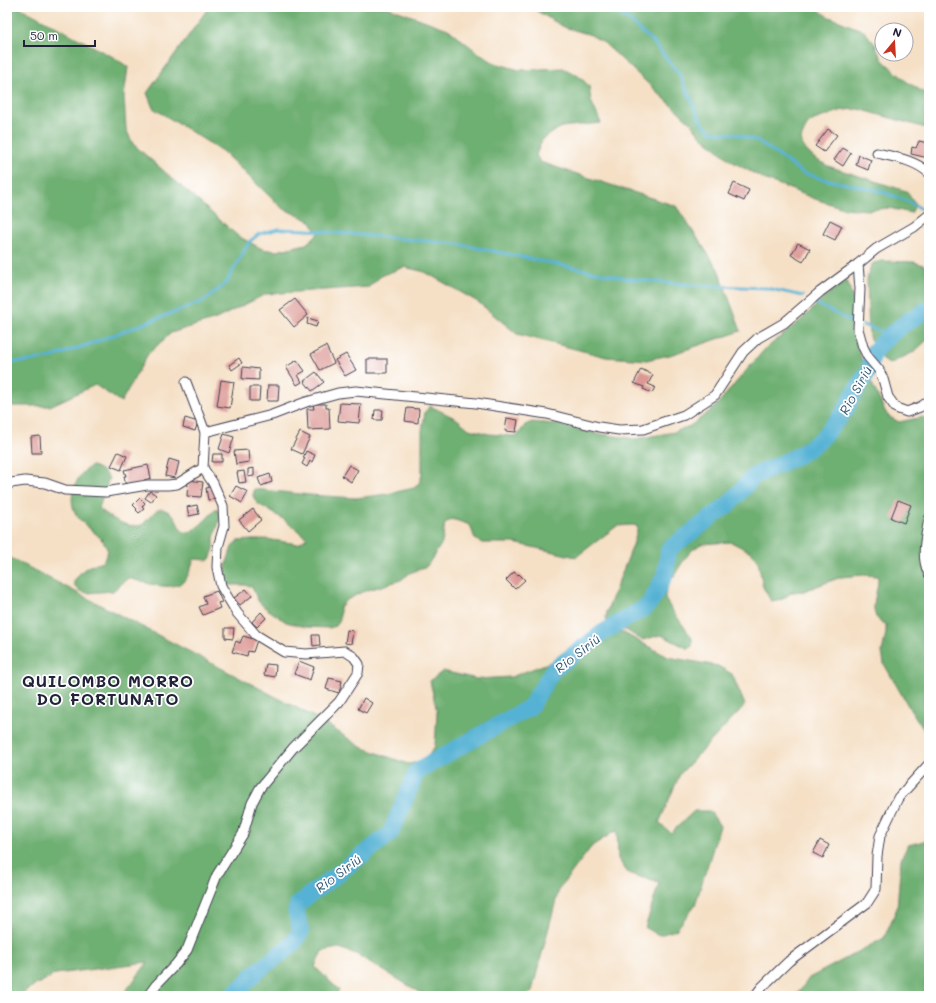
<svg xmlns="http://www.w3.org/2000/svg" width="936" height="1003" font-family="Mali,sans-serif">
<style>
.forest{fill:#6eaf72;stroke:#486856}
.lines{fill:none;stroke-linecap:round;stroke-linejoin:round}
.stream{stroke:#56b2d4;stroke-width:3}
.river{stroke:#56b2d4;stroke-width:17}
.building{fill:#dc9894}
.minor-casing{stroke:#423e50;stroke-width:11}
.minor{stroke:#fff;stroke-width:9}
.labels{text-anchor:middle;dominant-baseline:central;stroke-width:3.5;stroke-linejoin:round;paint-order:stroke}
.water-label{font-size:13px;font-style:italic;fill:#375c78;stroke:#fff}
.district-label{font-size:16px;font-weight:bold;letter-spacing:1px;fill:#22223b;stroke:#fff}
</style>
<rect width="100%" height="100%" fill="#fff"/>
<filter id="ink" filterUnits="userSpaceOnUse"><feTurbulence type="fractalNoise" baseFrequency=".025" numOctaves="2"/><feDisplacementMap in="SourceGraphic" scale="8" xChannelSelector="R" yChannelSelector="G"/><feConvolveMatrix kernelMatrix="1 2 1 2 8 2 1 2 1" color-interpolation-filters="sRGB"/></filter>
<filter id="wash" filterUnits="userSpaceOnUse"><feTurbulence type="fractalNoise" baseFrequency=".012" numOctaves="4" result="noise"/><feDisplacementMap in="SourceGraphic" scale="16" xChannelSelector="R" yChannelSelector="G"/><feGaussianBlur stdDeviation="0.9" result="paint"/><feColorMatrix in="noise" values="0 0 0 0 0 0 0 0 0 0 0 0 0 0 0 0 0 1.4 0 .05"/><feComposite in="paint" operator="in"/></filter>
<g filter="url(#wash)">
<rect width="100%" height="100%" fill="#f5e0c6"/>
<g class="forest">
<polygon points="7,7 19,7 115,58 128,67 124,97 126,129 133,144 238,236 262,249 276,251 306,244 318,234 310,221 282,208 222,151 153,108 147,93 209,7 387,7 448,29 481,55 495,63 519,70 563,68 577,75 583,80 589,86 591,101 601,123 561,127 542,140 536,155 540,162 676,206 718,269 741,331 670,355 655,358 647,360 606,357 517,334 478,302 425,272 404,267 381,276 369,287 266,294 216,319 171,333 148,354 121,402 95,385 50,406 7,406"/>
<polygon points="530,7 815,7 827,16 864,31 875,44 882,59 888,65 906,81 929,96 929,129 859,109 843,110 814,120 807,125 801,139 803,147 814,158 828,166 906,191 916,204 911,213 889,208 867,210 843,208 815,199 780,185 766,180 731,161 700,135 691,123 604,43 591,35 564,27"/>
<polygon points="882,261 914,262 929,267 929,338 914,352 889,364 882,359 869,337 867,279 871,265 874,263"/>
<path d="M847,280L856,308L852,323L853,335L865,369L884,409L888,416L899,422L923,417L929,422V738L907,704L884,664L882,652L886,633V625C883,623 878,620 876,617C870,605 879,590 878,576L864,575L841,577L804,591L792,592L783,599L771,601L763,587L758,561L751,552L731,542L701,544L691,551L684,560L668,585L665,595V599L672,610L692,638V646L689,649L661,635L642,640L626,630H619L608,626L606,618L607,611L633,545L637,530V526L633,525L617,526L576,557L514,543H482L475,539L470,525L452,519L445,523L442,543L427,566L410,573L401,580L362,592L345,601L340,607V619L336,626L329,628L305,627L286,622L263,606L258,601L252,587L245,585H230L226,584L224,581L227,562L232,547L237,541L266,539L298,544L307,538L283,519L257,503L253,496L254,489L310,495L356,498L387,494L414,488L419,483L422,475V431L425,412L430,406L457,419L469,429L489,434L513,436L518,435L525,425L532,422L556,424L593,433L636,439L674,432L690,426L714,408L764,350L800,321L828,294Z"/>
<path d="M92,466C100,468 104,472 109,478L99,508C107,516 131,532 143,524C148,520 155,509 161,509C164,509 165,510 167,511C169,512 171,513 172,514C177,518 178,529 184,532C192,536 210,515 215,510H218L220,518L214,538V549L211,557L209,560L194,559C191,566 189,577 183,582C169,592 143,582 128,578L113,591L87,593L80,591L74,585V582C83,567 87,567 103,562L108,551C106,548 105,543 102,540C96,533 88,528 81,521C70,509 70,495 77,481C80,475 86,468 92,466Z"/>
<polygon points="7,556 320,720 361,747 408,764 425,761 435,746 437,712 430,681 443,671 477,679 511,677 574,653 604,634 622,632 668,657 718,666 732,674 745,705 680,774 659,823 671,833 694,811 710,811 720,826 695,905 676,930 659,935 645,928 659,883 628,873 618,859 617,830 592,846 559,889 532,991 527,996 426,996 356,954 339,948 322,951 315,967 339,990 335,996 122,996 148,962 56,974 28,989 20,996 7,996 7,891 15,880 7,876"/>
<polygon points="929,837 929,996 796,996 809,978 884,938 897,908 901,859 908,845 924,841"/>
</g>
<g class="lines">
<g class="stream">
<polyline points="610,7 630,21 654,43 680,75 702,124 712,132 735,134 758,141 803,173 823,179 880,191 905,200 926,211"/>
<polyline points="815,303 854,323"/>
<polyline points="863,325 890,335"/>
<polyline points="7,362 28,361 52,357 95,342 204,301 226,283 249,242 259,234 278,229 308,230 458,244 630,279 691,285 766,288 803,296"/>
</g>
<polyline class="river" points="233,996 255,973 293,944 301,931 296,912 298,904 390,834 417,771 530,707 553,670 602,633 646,607 652,600 665,575 669,549 729,504 754,476 799,455 819,441 845,411 850,400 869,370 873,352 890,335 908,321 929,309"/>
</g>
<g id="blocks">
<g class="building">
<polygon points="828,129 837,135 824,152 815,146"/>
<polygon points="919,141 929,143 928,158 911,154 912,147 916,148"/>
<polygon points="843,148 851,153 843,166 834,160"/>
<polygon points="859,155 871,160 868,170 856,165"/>
<polygon points="734,183 749,190 744,201 729,194"/>
<polygon points="830,220 842,226 835,240 823,234"/>
<polygon points="929,240 929,254 925,253"/>
<polygon points="798,243 810,249 803,262 791,255"/>
<polygon points="295,299 308,315 294,327 280,310"/>
<polygon points="308,318 318,321 316,327 307,324"/>
<polygon points="326,346 334,363 320,370 311,354"/>
<polygon points="346,354 356,370 345,376 335,360"/>
<polygon points="239,358 242,363 232,370 229,365"/>
<rect x="367" y="359" width="20" height="14"/>
<polygon points="297,360 305,371 298,375 302,382 297,385 286,367"/>
<polygon points="243,367 259,369 259,380 242,379"/>
<polygon points="641,369 653,375 648,384 655,387 652,393 643,389 644,387 634,383"/>
<polygon points="316,372 324,382 312,391 304,381"/>
<polygon points="221,380 234,382 230,408 217,406"/>
<polygon points="268,385 279,385 278,401 267,401"/>
<polygon points="250,387 260,387 259,401 250,401"/>
<polygon points="340,403 361,404 359,423 338,421"/>
<polygon points="313,404 326,404 326,408 329,408 330,429 308,430 307,409 314,409"/>
<polygon points="407,408 419,409 418,423 405,421"/>
<polygon points="375,410 383,410 382,420 374,420"/>
<polygon points="185,418 198,422 195,431 183,427"/>
<polygon points="507,418 518,420 516,432 505,431"/>
<polygon points="300,432 310,437 302,454 291,449"/>
<polygon points="224,434 234,437 229,453 219,449"/>
<polygon points="40,436 41,453 32,453 31,437"/>
<polygon points="248,450 249,462 236,464 234,451"/>
<polygon points="306,451 315,455 312,462 310,461 307,467 302,464 305,458 303,458"/>
<polygon points="118,452 127,456 121,470 111,466"/>
<polygon points="213,454 222,454 222,462 212,462"/>
<polygon points="169,459 179,462 175,478 165,476"/>
<polygon points="148,465 151,478 144,480 145,483 126,487 124,476 126,476 124,470"/>
<polygon points="349,465 358,470 351,482 342,476"/>
<polygon points="254,468 254,476 248,477 248,469"/>
<polygon points="244,471 246,482 239,483 237,472"/>
<polygon points="270,474 272,482 261,486 258,478"/>
<polygon points="188,480 203,482 201,497 187,496"/>
<polygon points="236,486 248,492 242,503 230,496"/>
<polygon points="213,487 216,499 208,500 206,488"/>
<polygon points="150,491 156,495 151,502 145,498"/>
<polygon points="140,498 145,503 142,507 144,509 139,513 136,510 137,509 133,505"/>
<polygon points="898,500 911,505 904,523 891,518"/>
<polygon points="197,505 199,514 189,516 187,507"/>
<polygon points="253,509 261,520 248,531 239,520"/>
<polygon points="514,572 518,575 519,574 525,580 515,589 506,580"/>
<polygon points="246,589 252,596 240,605 234,598"/>
<polygon points="217,591 222,602 218,603 220,608 203,615 199,607 206,604 203,596"/>
<polygon points="261,612 266,618 257,627 252,622"/>
<polygon points="225,628 234,628 233,639 225,638"/>
<polygon points="347,630 353,631 351,644 345,643"/>
<polygon points="312,635 319,635 320,645 313,646"/>
<polygon points="243,636 257,640 253,652 248,651 247,656 232,652 236,641 240,643"/>
<polygon points="299,661 314,667 310,680 294,674"/>
<polygon points="266,664 276,665 275,677 264,675"/>
<polygon points="329,678 342,681 339,693 326,689"/>
<polygon points="364,698 372,703 366,713 358,709"/>
<polygon points="820,840 829,845 823,858 813,853"/>
</g>
</g>
</g>
<g filter="url(#ink)">
<use href="#blocks" fill-opacity="0" stroke="#423e50" stroke-width="1"/>
<g class="lines">
<defs>
<g id="minor">
<path d="M877,153C895,157 915,160 929,173"/>
<polyline points="858,264 860,289 858,329 863,347 868,357 879,370 883,379 888,397 896,408 907,412 920,407 929,401"/>
<polyline points="205,432 272,415 306,402 338,393 356,391 476,403 547,414 599,427 619,430 643,429 684,415 715,395 743,352 758,338 784,323 820,292 858,264 876,249 914,227 929,215"/>
<polyline points="7,485 11,483 25,481 45,483 65,490 106,492 147,485 168,485 177,484 203,468"/>
<path d="M929,519C926,536 920,557 929,574"/>
<polyline points="148,996 156,985 176,964 187,950 217,875 243,834 252,803 260,788 293,748 339,702 358,673 359,664 354,657 345,651 306,654 284,652 256,635 237,613 221,586 217,567 218,547 224,526 223,506 213,483 203,468 205,432 186,382"/>
<polyline points="755,996 762,987 789,961 867,903 876,889 877,856 880,836 898,798 929,764"/>
</g>
</defs>
<use href="#minor" class="minor-casing"/>
<use href="#minor" class="minor"/>
</g>
</g>
<g class="labels">
<g class="water-label">
<text transform="translate(855 390) rotate(-61)">Rio Siriú</text>
<text transform="translate(577 653) rotate(-38)">Rio Siriú</text>
<text transform="translate(338 873) rotate(-37)">Rio Siriú</text>
</g>
<g class="district-label">
<text x="108" y="680">QUILOMBO MORRO<tspan x="108" dy="18">DO FORTUNATO</tspan></text>
</g>
</g>
<rect width="936" height="1003" fill="none" stroke="#fff" stroke-width="24"/>
<g transform="translate(894 42) rotate(18)"><circle r="19" fill="#ffffff" stroke="#a7a7b1"/>
<path d="M0-3L7 15L0 10L-7 15Z" fill="#c8321e"/>
<text y="-6" font-size="11" font-weight="bold" text-anchor="middle" fill="#22223b">N</text>
</g>
<path d="M24 40v6h71v-6" fill="none" stroke="#22223b" stroke-width="2"/>
<text x="30" y="40" font-size="12" fill="#22223b" stroke="#ffffff" stroke-width="3" paint-order="stroke">50 m</text>
</svg>
